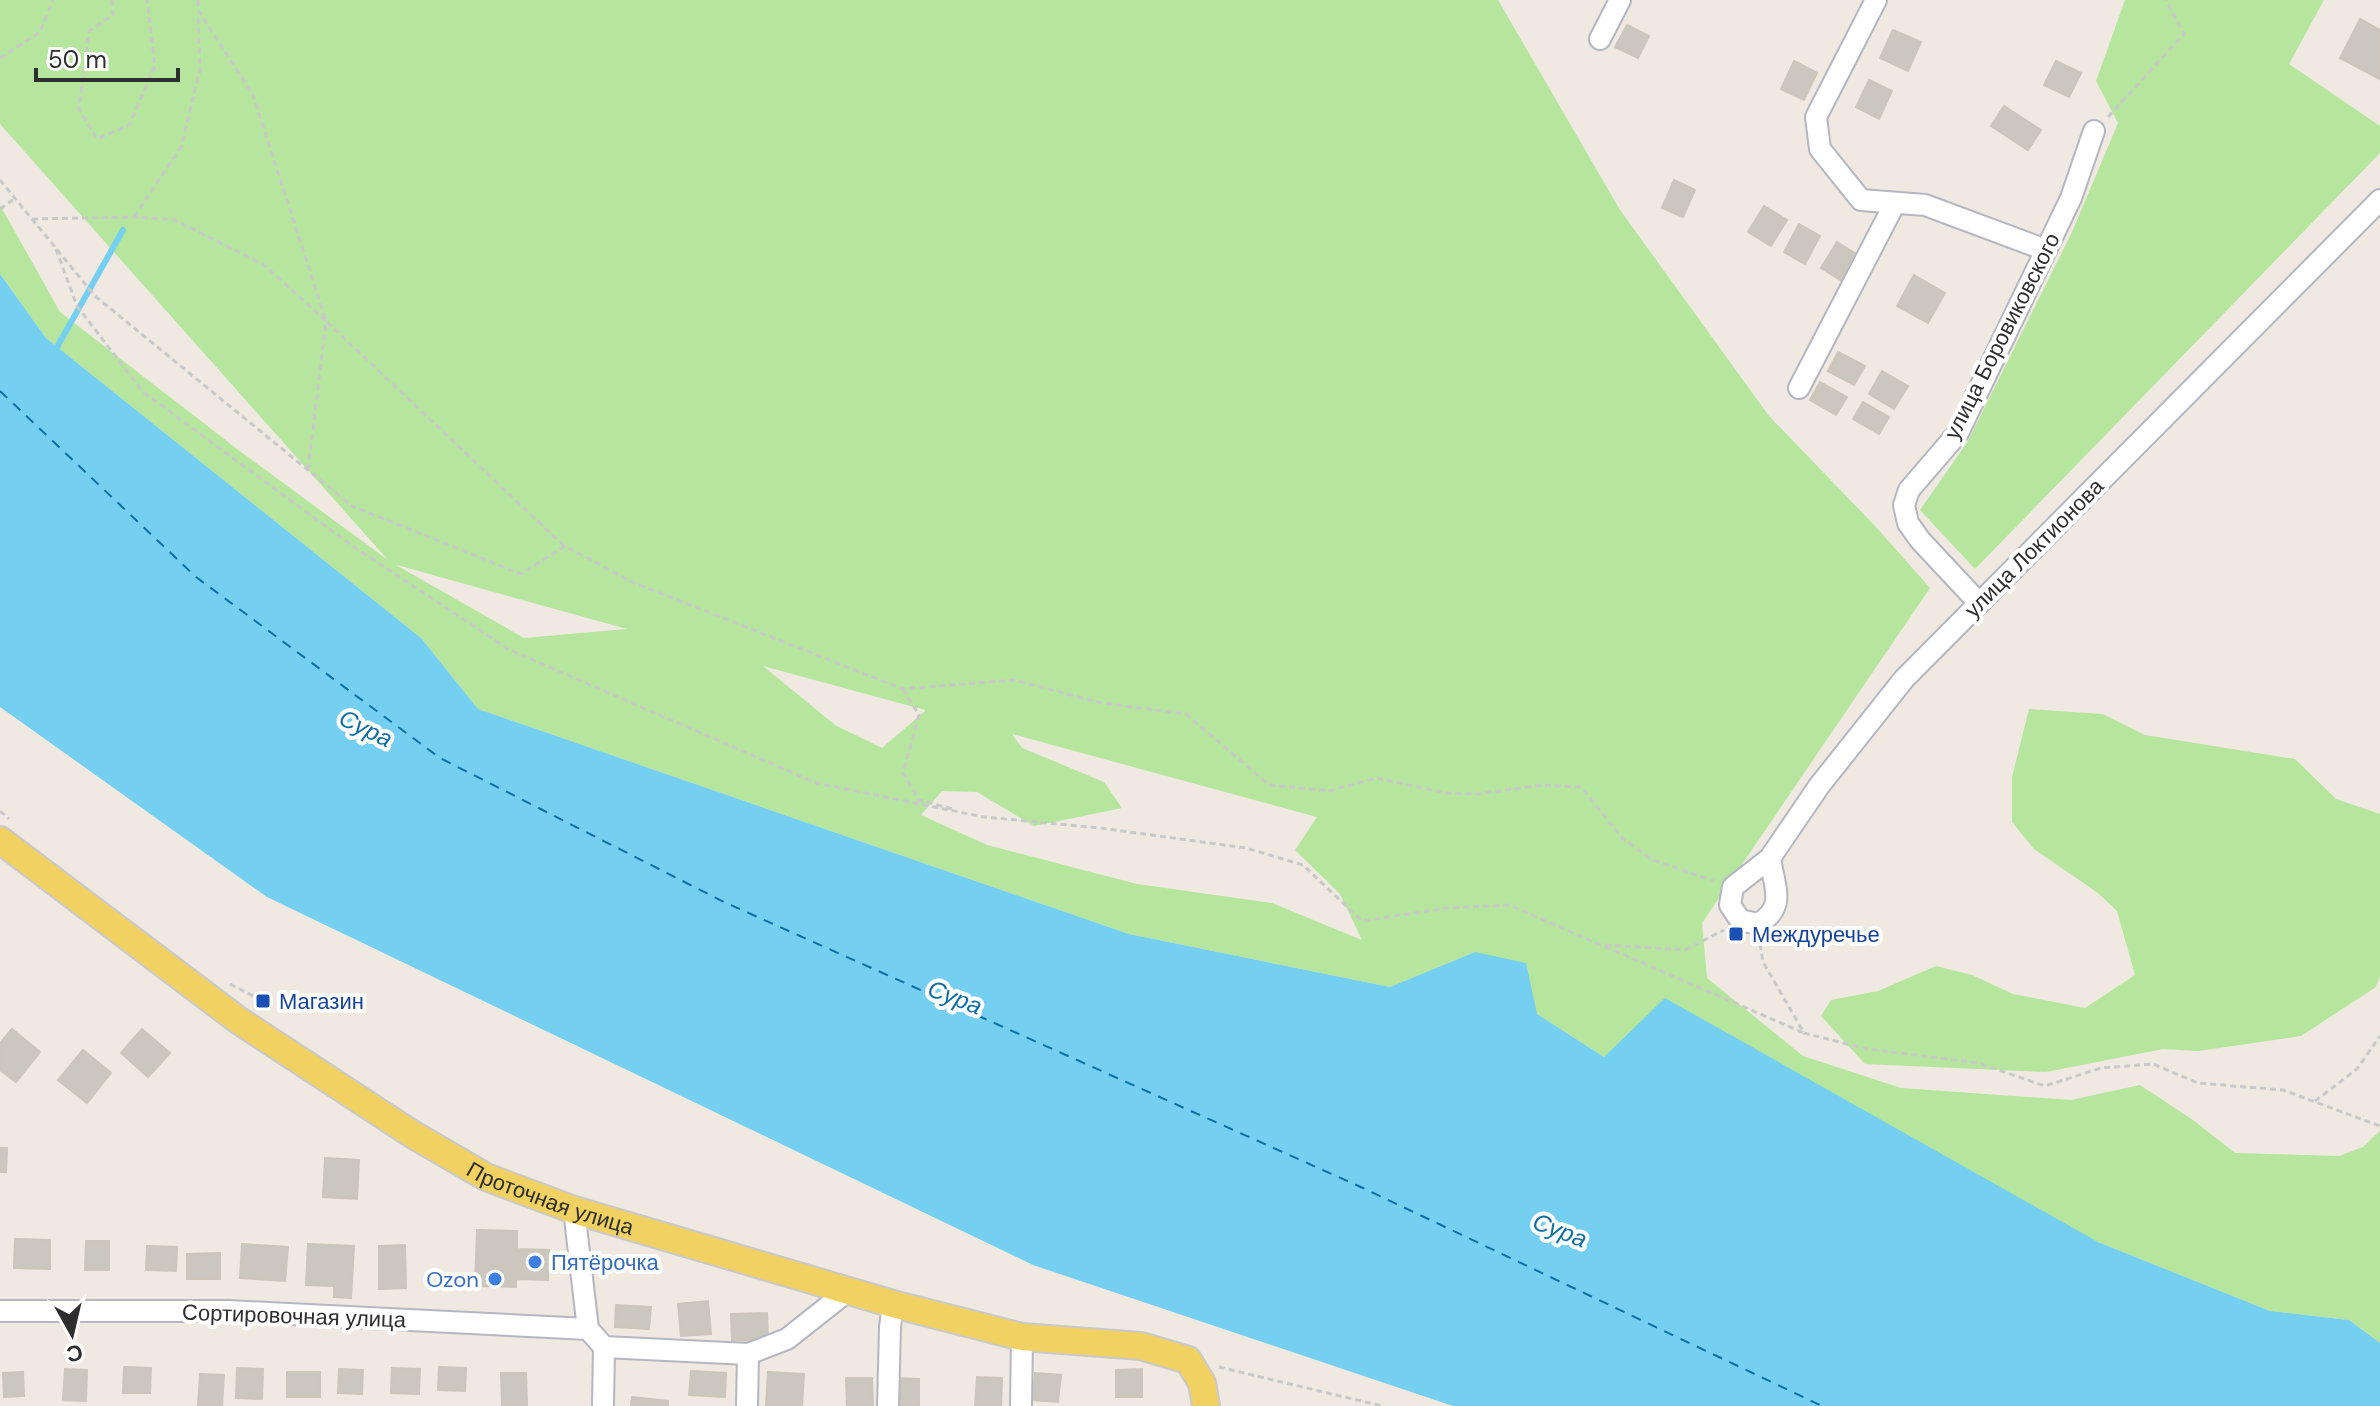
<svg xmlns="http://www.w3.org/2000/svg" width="2380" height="1406" font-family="'DM Sans',sans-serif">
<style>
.green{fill:#b6e59e;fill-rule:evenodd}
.water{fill:#75cff0}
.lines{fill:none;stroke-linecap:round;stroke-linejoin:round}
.stream{stroke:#75cff0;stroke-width:6}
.ferry{stroke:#0d6fa3;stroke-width:2;stroke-dasharray:10 8;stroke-linecap:butt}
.building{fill:#cbc7bf;stroke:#cbc5ba;stroke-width:2}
.minor-casing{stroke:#b4b7c1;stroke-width:24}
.major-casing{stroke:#c9c9c9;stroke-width:30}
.path{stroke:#c9c9c9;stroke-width:3;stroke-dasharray:6 4;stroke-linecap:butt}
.minor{stroke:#fff;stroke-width:20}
.major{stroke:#f2d163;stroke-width:26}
.transit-dot{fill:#1a4fb4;stroke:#fff;stroke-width:3}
.shop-dot{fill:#3f7fe0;stroke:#fff;stroke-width:3}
.labels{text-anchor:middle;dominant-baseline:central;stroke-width:8;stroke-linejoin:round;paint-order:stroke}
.street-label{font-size:22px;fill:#2e2e2e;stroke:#fff}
.transit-label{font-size:22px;fill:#164399;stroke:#fff;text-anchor:start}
.shop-label{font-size:22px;fill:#366cbe;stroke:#fff;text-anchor:start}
.water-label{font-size:24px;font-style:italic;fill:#0d6fa3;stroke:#fff}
</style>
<rect width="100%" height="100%" fill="#efe9e1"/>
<g class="green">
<path d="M0,0H1498L1620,210L1769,416L1876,527L1930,588L1702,923L1707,978L1803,1056L1901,1088L2071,1100L2140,1085L2193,1120L2235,1153L2339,1156L2363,1147L2380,1131V1343L2349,1320L2270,1311L2098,1242L1604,1057L1537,1014L1475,952L1390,987L1129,934L478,709L421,638L46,338L0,274V205L60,312L241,452L388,560L0,124ZM396,565H397L627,629L524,638ZM763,666L925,710V711L882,748L835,725ZM1012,734L1317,817L1295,850L1340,894L1362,940L1272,903L1137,884L987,845L921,815L942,791L977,792L1034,826L1122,808L1104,782L1022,748Z"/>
<polygon points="2125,0 2324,0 2289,64 2380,126 2380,153 1975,569 1920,510 1968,441 2072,232 2118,123 2096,81"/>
<polygon points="2029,709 2103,714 2145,735 2295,759 2336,799 2380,814 2380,976 2376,987 2301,1036 2198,1051 2163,1049 2046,1072 1865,1064 1821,1016 1831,1000 1878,991 1936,966 1972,975 2013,994 2085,1008 2135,975 2117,911 2098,893 2034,849 2012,822 2012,777"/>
</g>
<polygon class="water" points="0,274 46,338 421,638 478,709 1129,934 1390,987 1475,952 1526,963 1537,1014 1604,1057 1665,998 2098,1242 2270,1311 2349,1320 2380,1343 2380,1406 1453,1406 1033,1265 267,897 0,707"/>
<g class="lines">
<polyline class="stream" points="57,347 123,230"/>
<polyline class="ferry" points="0,391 196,577 440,758 724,902 1363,1188 1822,1406"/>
</g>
<g class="building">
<polygon points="2360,19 2380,30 2380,79 2340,58"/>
<polygon points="1627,25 1649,36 1638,58 1615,47"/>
<polygon points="1893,30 1921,42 1908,71 1880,58"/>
<polygon points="1794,61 1817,73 1804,100 1781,89"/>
<polygon points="2056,61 2081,73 2069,97 2044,85"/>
<polygon points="1869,80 1892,91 1879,119 1856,107"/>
<polygon points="2004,106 2041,130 2028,150 1991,126"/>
<polygon points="1674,180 1695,190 1683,217 1662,208"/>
<polygon points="1764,206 1787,220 1771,246 1748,232"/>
<polygon points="1799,224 1820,236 1805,264 1784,252"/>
<polygon points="1837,242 1858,255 1842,281 1821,268"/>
<polygon points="1914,275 1945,293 1928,323 1897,306"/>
<polygon points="1838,352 1865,366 1854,385 1828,371"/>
<polygon points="1882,371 1908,386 1894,409 1869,394"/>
<polygon points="1820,382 1847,397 1836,415 1810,400"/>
<polygon points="1863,402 1889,417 1879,434 1853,419"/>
<polygon points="12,1029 40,1052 16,1082 0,1070 0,1043"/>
<polygon points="142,1029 170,1053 148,1077 121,1053"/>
<polygon points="83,1050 111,1073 87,1103 58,1080"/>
<polygon points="0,1148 7,1148 6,1172 0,1172"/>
<polygon points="325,1158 359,1160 357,1199 323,1197"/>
<polygon points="477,1230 517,1231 517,1249 549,1250 548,1280 516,1279 516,1287 475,1286"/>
<polygon points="15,1239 50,1240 50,1269 14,1268"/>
<polygon points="86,1241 109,1241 109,1270 85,1270"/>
<polygon points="242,1244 288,1247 285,1281 240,1278"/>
<polygon points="308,1244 354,1246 351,1298 334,1297 334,1286 306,1285"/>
<polygon points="405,1245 406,1288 379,1289 379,1246"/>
<polygon points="147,1246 177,1247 176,1271 146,1270"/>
<polygon points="220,1253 220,1279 187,1279 187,1254"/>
<polygon points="708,1301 711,1334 681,1336 678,1304"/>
<polygon points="616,1305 651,1307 649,1329 615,1327"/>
<polygon points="767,1313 768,1339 732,1341 731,1314"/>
<polygon points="124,1367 151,1368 150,1393 123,1393"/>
<polygon points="439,1367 466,1368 465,1391 438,1390"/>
<polygon points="237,1368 263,1369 262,1399 236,1398"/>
<polygon points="392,1368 420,1369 419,1394 391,1393"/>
<polygon points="65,1369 87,1370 86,1401 63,1400"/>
<polygon points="339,1369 363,1370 362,1394 338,1393"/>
<polygon points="1142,1369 1142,1397 1116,1397 1116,1370"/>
<polygon points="691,1371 726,1373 725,1397 689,1395"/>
<polygon points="23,1372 24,1396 4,1397 3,1373"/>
<rect x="287" y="1372" width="33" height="25"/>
<polygon points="768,1372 804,1374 802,1406 766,1406"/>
<polygon points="501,1373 526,1373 527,1405 502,1405"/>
<polygon points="1035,1373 1061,1375 1058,1402 1033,1400"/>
<polygon points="200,1374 224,1375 222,1406 198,1406"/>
<polygon points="977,1377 1002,1378 1001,1406 975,1406"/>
<polygon points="846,1378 872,1378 873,1406 847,1406"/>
<polygon points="893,1378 919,1379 919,1406 893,1406"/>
<polygon points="632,1397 668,1401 668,1406 631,1406"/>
</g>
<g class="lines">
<defs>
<g id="minor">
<polyline points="1876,0 1816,117 1820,149 1861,200 1925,205 2046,250"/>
<polyline points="1600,39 1620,0"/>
<polyline points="1799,388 1895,203"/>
<polyline points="1978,602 1920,540 1908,523 1904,505 1909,490 1958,433 2071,198 2094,131"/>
<path d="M1770,858C1774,887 1787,907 1758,924L1740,920L1730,905L1733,887L1770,858L1819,786L1904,679L2380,200"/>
<polyline points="574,1210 588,1329 604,1347 748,1354 787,1339 849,1290"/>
<polyline points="0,1311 228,1311 588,1329"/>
<polyline points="603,1406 604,1347"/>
<polyline points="747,1406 748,1354"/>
<polyline points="888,1406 890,1327 893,1304"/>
<polyline points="1021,1406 1022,1337"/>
</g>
<g id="major">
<path id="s1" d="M0,840L238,1020L412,1134L486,1177L574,1210L893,1304L1022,1337L1141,1346L1188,1360L1202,1383L1206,1406"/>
</g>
</defs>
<use href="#minor" class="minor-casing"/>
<use href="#major" class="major-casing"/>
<g class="path">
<polyline points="112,0 113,15 89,31 79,109 97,139 129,125 155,66 147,0"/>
<polyline points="198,0 198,10 253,95 326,321 564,546"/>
<polyline points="0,58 40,32 53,0"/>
<polyline points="2108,117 2184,34 2166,0"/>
<polyline points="0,180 95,296 352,506 521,574 565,546 632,582 903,689 1014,680 1102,703 1186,714 1269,785 1329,791 1377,778 1445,793 1477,794 1543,785 1581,787 1622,838 1653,860 1714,881"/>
<polyline points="0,209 14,199"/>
<polyline points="134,217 181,147 200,70 198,14"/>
<polyline points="32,219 134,217 175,220 264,265 326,321 308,470"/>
<polyline points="56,249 77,306 143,392 354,547 510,650 816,783 984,817 1100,828 1246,848 1303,865 1362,921 1447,908 1509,905 1804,1033"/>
<polyline points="903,689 919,715 903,773 919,800 953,809"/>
<polyline points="0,811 9,819"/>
<polyline points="1760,944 1763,962 1804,1033 1867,1049 1978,1063 2045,1086 2101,1068 2153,1064 2198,1083 2283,1090 2380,1126"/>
<polyline points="1605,945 1685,950 1724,930"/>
<polyline points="230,984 263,1001"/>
<polyline points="2315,1101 2357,1069 2380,1036"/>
<polyline points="1219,1367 1382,1406"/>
</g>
<use href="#minor" class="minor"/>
<use href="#major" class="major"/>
</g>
<g class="transit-dot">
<rect x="1728" y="926" width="16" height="16" rx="4"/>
<rect x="255" y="993" width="16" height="16" rx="4"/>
</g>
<g class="shop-dot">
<circle cx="535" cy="1262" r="8"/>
<circle cx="495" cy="1279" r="8"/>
</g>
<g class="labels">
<g class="street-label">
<text transform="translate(2002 336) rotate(-63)">улица Боровиковского</text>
<text transform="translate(2034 548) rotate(-45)">улица Локтионова</text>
<text stroke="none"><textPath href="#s1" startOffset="660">Проточная улица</textPath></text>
<text transform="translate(294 1316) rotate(2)">Сортировочная улица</text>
</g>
<g class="transit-label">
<text x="1752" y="934">Междуречье</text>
<text x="279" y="1001">Магазин</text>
</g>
<g class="shop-label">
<text x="551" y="1262">Пятёрочка</text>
<text x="479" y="1279" text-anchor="end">Ozon</text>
</g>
<g class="water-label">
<text transform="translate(366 728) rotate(26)">Сура</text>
<text transform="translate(955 997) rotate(21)">Сура</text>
<text transform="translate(1560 1230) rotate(21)">Сура</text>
</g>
</g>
<g transform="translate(72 1334) rotate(172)" stroke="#ffffff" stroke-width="6" paint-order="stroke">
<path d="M0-6L14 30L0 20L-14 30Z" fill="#2e2e2e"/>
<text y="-12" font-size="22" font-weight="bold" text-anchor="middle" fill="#2e2e2e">С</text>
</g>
<path d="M36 68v12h142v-12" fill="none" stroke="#2e2e2e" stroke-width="4"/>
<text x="48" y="68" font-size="24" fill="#2e2e2e" stroke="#ffffff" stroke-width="6" paint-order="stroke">50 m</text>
</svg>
